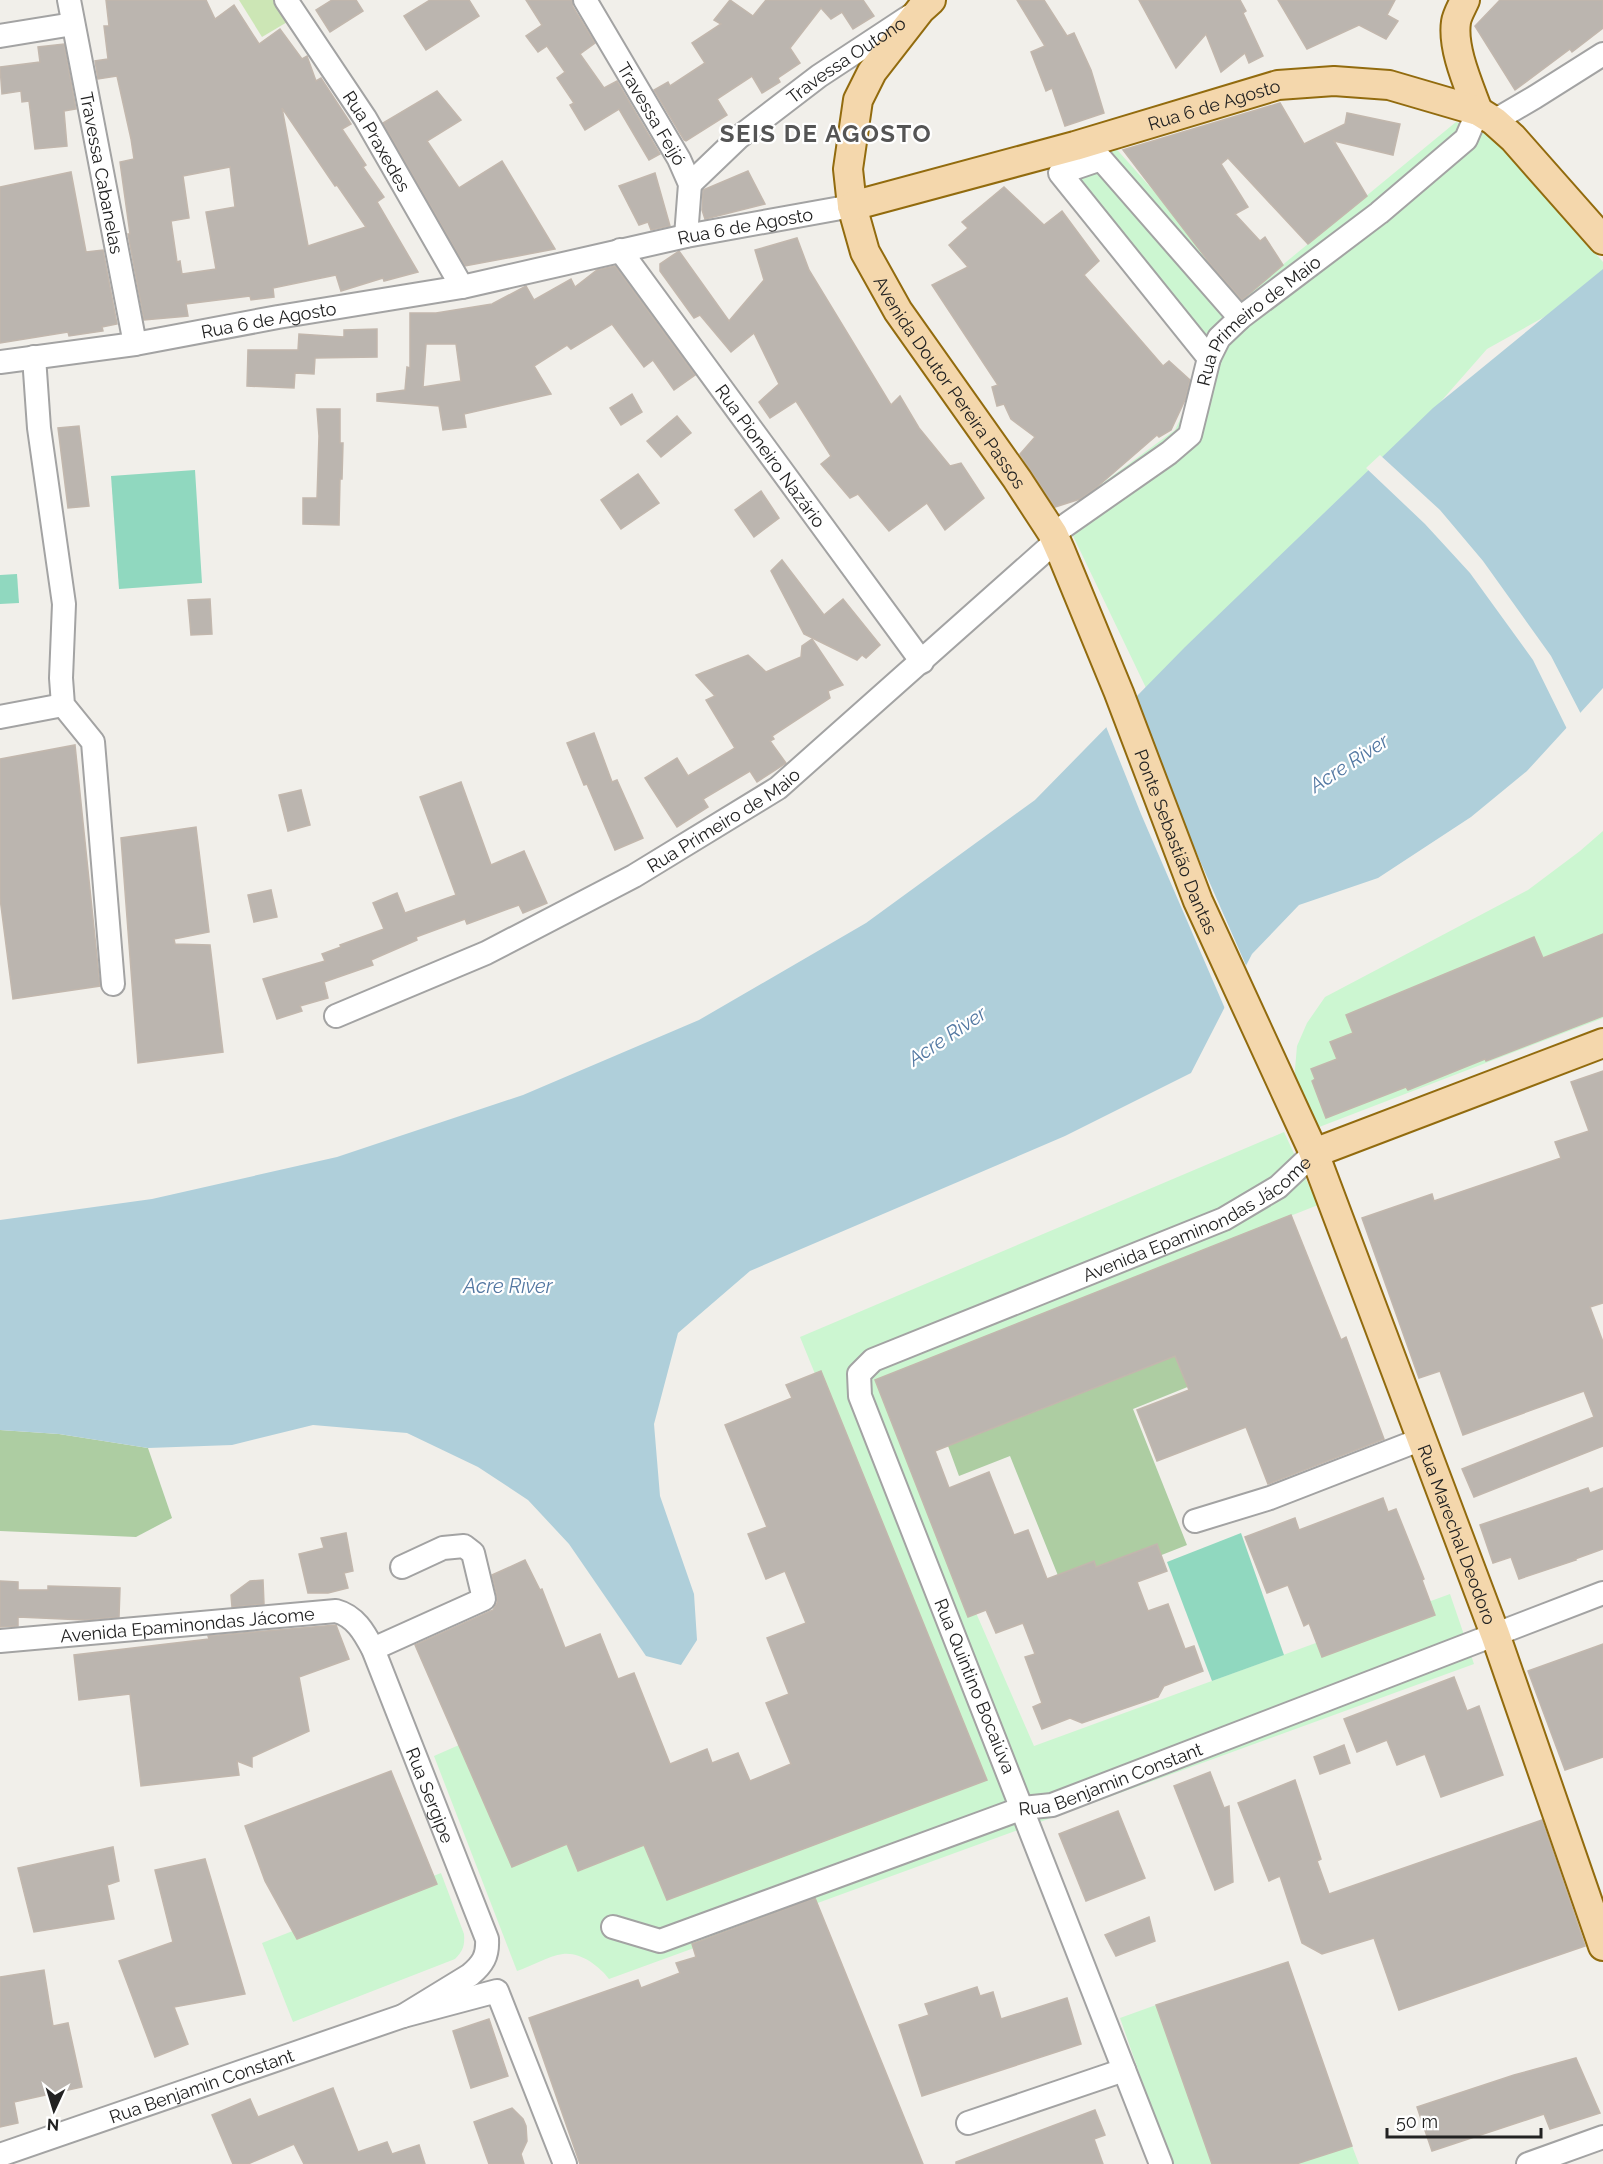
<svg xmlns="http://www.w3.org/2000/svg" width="1603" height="2164" font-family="Raleway,sans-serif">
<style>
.grass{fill:#cce6b5}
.forest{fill:#adcda2}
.park{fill:#ccf6d1}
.pitch{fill:#90d8bf}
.water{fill:#afcfda}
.pier{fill:#f1efea}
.building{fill:#bbb5af;stroke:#c2b7ad;stroke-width:1.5;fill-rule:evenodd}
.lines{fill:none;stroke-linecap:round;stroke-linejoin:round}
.minor-casing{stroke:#a3a3a3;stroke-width:26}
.major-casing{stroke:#926b0e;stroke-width:32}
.minor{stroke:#fff;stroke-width:22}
.major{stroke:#f4d7ac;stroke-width:28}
.labels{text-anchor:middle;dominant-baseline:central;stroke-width:4.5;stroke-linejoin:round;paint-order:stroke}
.street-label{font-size:18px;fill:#222;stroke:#fff}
.water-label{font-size:20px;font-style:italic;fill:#5378a2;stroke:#fff}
.district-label{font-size:24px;font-weight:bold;letter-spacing:1.5px;fill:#555;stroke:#fff}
</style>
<rect width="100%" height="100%" fill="#f1efea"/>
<polygon class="grass" points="239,0 283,0 294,18 262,37"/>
<g class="forest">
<polygon points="1175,1356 1190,1386 1133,1409 1187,1545 1065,1593 1010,1456 959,1476 948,1446"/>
<polygon points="0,1430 59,1434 148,1448 172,1518 136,1537 0,1531"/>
</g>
<g class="park">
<polygon points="1456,122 1492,134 1603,262 1603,284 1487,349 1400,448 1147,690 1062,513 1175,430 1207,364 1045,164 1112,144 1246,295"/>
<polygon points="1603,831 1603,1018 1314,1129 1294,1081 1297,1046 1307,1023 1325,997 1528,890 1580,851"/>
<path d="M1284,1132L1318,1205L875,1381L1034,1746L1450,1594L1474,1664L609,1979C599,1966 581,1952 563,1954C548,1956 532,1966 517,1971L434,1756L459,1745L512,1867L567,1844L579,1871L644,1845L976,1770L800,1337Z"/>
<path d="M441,1873L464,1934C465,1945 463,1951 455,1959L293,2022L262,1943Z"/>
<polygon points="1156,2005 1212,2164 1171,2164 1120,2018"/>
<polygon points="1352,2146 1359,2164 1296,2164"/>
</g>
<g class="pitch">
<polygon points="195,470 202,583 119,589 111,476"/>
<polygon points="17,574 19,603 0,604 0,575"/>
<polygon points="1241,1533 1284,1655 1212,1681 1167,1562"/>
</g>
<polygon class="water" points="1603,269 1603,688 1527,771 1471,817 1378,878 1299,905 1252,954 1191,1073 1065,1136 750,1271 678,1333 654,1424 660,1496 694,1594 697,1640 681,1665 646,1656 569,1544 528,1500 478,1467 407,1433 313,1425 232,1445 148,1448 59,1434 0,1430 0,1220 152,1199 337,1157 523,1095 699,1020 866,923 1035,800 1185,647 1433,408"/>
<g class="pier">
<polygon points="1380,455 1440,510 1483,561 1551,656 1582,716 1568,731 1533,660 1470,573 1425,524 1366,468"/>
<polygon points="1134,695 1172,797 1248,970 1226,1011 1141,814 1105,724"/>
</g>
<g class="building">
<path d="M106,0H206L215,19L234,5L259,44L280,29L302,59L307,56L316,81L321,78L351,124L342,129L366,165L363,167L384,197L377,202L418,272L384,281L383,278L341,291L336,275L273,288L274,297L251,300L250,296L186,304L188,316L144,320L128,234H130L120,162L134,159L131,139L117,76L98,79L95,61L108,59L104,26H109ZM282,108L335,186L337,185L366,227L308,246ZM230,167L235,207L206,212L216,269L182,274L180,261L177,262L171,221L189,218L183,176Z"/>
<polygon points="332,0 356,0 363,11 330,32 316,10"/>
<polygon points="430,0 469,0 479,16 426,50 404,16"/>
<polygon points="526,0 572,0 573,7 595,43 580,54 604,88 617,81 660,154 649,160 619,109 585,130 570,105 574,103 557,78 565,72 547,46 538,52 526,36 542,25"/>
<polygon points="730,0 753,16 766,0 863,0 874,16 853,29 842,12 831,19 821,8 790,48 800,63 778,78 780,82 762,93 752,76 717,99 727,115 686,141 684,140 654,90 668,82 670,86 705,63 692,43 721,24 714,20"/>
<polygon points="1017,0 1044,0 1067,36 1074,33 1091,70 1104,113 1065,126 1052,88 1046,91 1031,52 1045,46"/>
<polygon points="1139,0 1240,0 1246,11 1243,13 1263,56 1249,63 1245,53 1221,72 1206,34 1176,68"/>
<polygon points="1278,0 1395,0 1387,15 1398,21 1386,39 1359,25 1307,49"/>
<polygon points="1500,0 1603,0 1603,28 1572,52 1570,49 1515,90 1475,26"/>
<polygon points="64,44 76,109 64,111 67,146 35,149 29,101 22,102 21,91 2,94 0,67 40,62 38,47"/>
<polygon points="437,91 461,120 427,141 459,188 502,161 555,249 465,266 383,123"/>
<polygon points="1280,103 1304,144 1345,124 1347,113 1400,124 1393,155 1334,141 1367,196 1308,244 1228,158 1221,164 1248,207 1235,214 1260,241 1265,237 1283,265 1242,300 1212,266 1123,150"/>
<polygon points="748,171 765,204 705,219 702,210 703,190"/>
<polygon points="71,172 86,252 103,250 117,324 102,327 103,331 69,336 68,332 0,343 0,187"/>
<polygon points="655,173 670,226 651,230 648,222 639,225 619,186"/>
<polygon points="1004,187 1044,225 1062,211 1099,261 1084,275 1163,366 1169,361 1190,380 1185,400 1171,430 1159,437 1157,435 1097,487 1080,499 1055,507 1020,454 1035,437 1011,419 1004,404 997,406 992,387 998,385 932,285 968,267 949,245 968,228 962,222"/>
<polygon points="797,238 809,270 891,405 900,396 919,428 950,466 961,463 984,498 945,530 927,503 889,531 858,494 850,498 821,464 831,456 796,401 770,418 759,402 779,384 754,333 731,352 700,315 694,318 660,271 660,264 679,251 729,321 764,280 755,250"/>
<path d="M615,266L695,375L674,390L653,360L644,367L612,324L571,349L567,345L534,366L551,394L464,414L466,427L443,430L439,406L377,401V394L405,390L407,367L410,368V313H436L492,304L526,286L534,300L571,279L575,287L597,270ZM426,344H456L461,381L423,387Z"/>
<polygon points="377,329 377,357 315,358 314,374 295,373 294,388 247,386 248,350 298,350 299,334 344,337 344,330"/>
<polygon points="632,394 642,412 621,425 610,408"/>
<polygon points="317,409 340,409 340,443 343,443 342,479 340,479 339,525 303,524 303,498 317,498 319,436"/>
<polygon points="677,416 691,433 661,457 647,441"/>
<polygon points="79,426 89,506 68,508 58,428"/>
<polygon points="638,474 659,503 621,529 601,500"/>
<polygon points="761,491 779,518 754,537 735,510"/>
<polygon points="782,560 824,615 843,599 880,645 866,658 862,655 857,660 804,634 771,571"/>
<polygon points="210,599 212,634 191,635 188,600"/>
<polygon points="812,639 843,685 828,691 830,698 772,736 774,739 770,741 786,763 757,782 750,771 703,799 708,807 677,827 645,778 677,758 688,776 735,748 706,700 715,696 696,675 748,655 766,672 801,657 802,646"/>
<polygon points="594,733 612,782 617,780 643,838 615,850 587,784 584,785 567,743"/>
<polygon points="75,745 100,986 13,999 0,898 0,759"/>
<polygon points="461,782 491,865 524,851 547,903 523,913 519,905 467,924 465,919 416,937 417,940 371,960 373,965 324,982 328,998 300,1006 302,1011 277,1019 263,979 325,961 322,954 341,947 340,945 384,929 373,903 397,893 405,913 456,895 420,797"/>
<polygon points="301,790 310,825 288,831 279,795"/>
<polygon points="196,827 209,932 174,939 175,944 210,945 223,1052 138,1063 121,838"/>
<polygon points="271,890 277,917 254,922 248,895"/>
<polygon points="1603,934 1603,1016 1486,1061 1485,1059 1408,1090 1406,1087 1326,1118 1312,1081 1315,1079 1311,1069 1337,1059 1330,1042 1353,1033 1346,1015 1534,937 1543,958"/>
<polygon points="1603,1071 1603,1303 1590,1307 1603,1342 1603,1446 1474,1497 1462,1469 1594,1417 1584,1391 1463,1435 1440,1371 1419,1378 1362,1218 1432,1194 1434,1201 1561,1158 1555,1142 1589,1131 1571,1082"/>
<polygon points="1291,1215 1341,1340 1346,1337 1384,1439 1268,1484 1246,1427 1157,1461 1137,1410 1189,1390 1175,1356 935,1451 949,1488 989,1472 1014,1535 1028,1530 1047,1579 1094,1561 1096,1567 1157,1544 1167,1571 1137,1582 1148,1611 1168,1604 1185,1649 1194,1646 1203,1671 1164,1686 1158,1697 1082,1723 1070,1718 1042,1729 1033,1707 1042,1703 1025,1657 1035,1654 1023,1623 996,1633 986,1610 968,1617 875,1380"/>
<polygon points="821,1371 987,1780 667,1900 644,1845 578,1871 567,1844 512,1867 415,1645 493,1610 497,1603 497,1596 492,1575 525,1560 540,1590 542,1589 565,1648 600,1634 618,1679 634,1673 670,1764 707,1749 712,1763 738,1753 750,1781 791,1764 766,1703 789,1694 767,1638 806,1623 785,1571 766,1579 748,1534 767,1527 725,1425 792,1398 786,1385"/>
<polygon points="1588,1488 1590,1493 1603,1488 1603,1549 1575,1559 1576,1560 1519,1579 1511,1557 1493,1563 1480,1525"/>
<polygon points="1383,1498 1388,1512 1396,1509 1424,1579 1422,1580 1435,1615 1322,1657 1309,1623 1304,1626 1288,1585 1267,1593 1245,1537 1295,1518 1299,1530"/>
<polygon points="346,1533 353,1571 344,1573 348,1588 328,1593 308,1593 299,1554 324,1548 321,1538"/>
<polygon points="263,1580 264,1604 232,1607 231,1595 250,1581"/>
<polygon points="0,1581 18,1582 18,1590 48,1590 48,1586 120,1588 119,1617 85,1620 18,1617 18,1626 0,1627"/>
<polygon points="336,1625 349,1659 299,1677 309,1731 252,1757 252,1767 237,1761 239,1775 141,1786 130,1694 79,1700 74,1655 209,1639 208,1636"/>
<polygon points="1603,1644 1603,1757 1565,1770 1528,1671"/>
<polygon points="1454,1677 1467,1711 1479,1706 1503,1775 1441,1797 1425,1754 1397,1765 1387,1740 1357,1752 1344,1719"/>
<polygon points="1344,1745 1350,1763 1320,1774 1314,1757"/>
<polygon points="391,1771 437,1884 297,1939 265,1881 245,1826"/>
<polygon points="1210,1772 1224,1808 1229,1806 1233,1882 1215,1890 1174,1786"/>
<polygon points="1295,1780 1321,1859 1317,1861 1329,1894 1542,1820 1585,1946 1399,2010 1374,1938 1322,1954 1302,1943 1280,1876 1269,1881 1238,1803"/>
<polygon points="1118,1811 1145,1878 1086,1901 1059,1834"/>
<polygon points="113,1847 119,1881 107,1885 114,1919 34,1932 18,1868"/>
<polygon points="205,1859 245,1994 174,2007 188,2044 155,2057 119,1961 173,1942 155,1870"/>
<polygon points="815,1898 923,2164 580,2164 529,2018 638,1980 641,1988 680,1973 676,1963 696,1957 692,1944"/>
<polygon points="1149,1917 1155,1941 1116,1956 1105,1935"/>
<polygon points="1288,1962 1352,2146 1296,2164 1212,2164 1156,2005"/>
<polygon points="44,1970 53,2026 68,2023 82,2087 14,2102 18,2123 0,2127 0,1977"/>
<polygon points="977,1987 980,1996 993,1992 1001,2019 1067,1998 1081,2044 922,2096 899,2025 929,2015 925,2004"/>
<polygon points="489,2019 508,2076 471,2088 453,2031"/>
<polygon points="1576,2058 1600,2113 1550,2129 1544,2114 1432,2151 1417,2107 1514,2075"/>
<polygon points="333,2088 358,2152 387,2142 392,2154 419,2145 425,2164 304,2164 294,2144 248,2164 233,2164 212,2115 250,2099 258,2117"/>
<polygon points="512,2108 523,2119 526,2126 527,2141 521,2154 524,2164 489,2164 474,2122"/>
<polygon points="1095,2110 1105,2135 1094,2139 1103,2164 956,2164 956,2162"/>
</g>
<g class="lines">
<defs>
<g id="minor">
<path id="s1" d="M69,0L135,344"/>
<path id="s2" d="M286,0L365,118L462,287"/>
<path id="s3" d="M585,0L679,159L690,184L686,236"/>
<polyline points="0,36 73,24"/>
<polyline points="1494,121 1535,97 1603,54"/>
<path id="s4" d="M690,184L738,138L819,76L910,16"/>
<path id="s5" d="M620,250L922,662"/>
<polyline points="34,357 39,428 64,604 61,678 63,705 93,742 113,984"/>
<polyline points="1209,358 1060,173 1101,159 1240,318"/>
<path id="s6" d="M0,362L135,344L278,317L462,287L686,236L852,206"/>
<path id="s7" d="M1053,534L1169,453L1190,435L1209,358L1219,338L1240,318L1379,213L1466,139L1478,111"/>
<polyline points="0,717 63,705"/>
<path id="s8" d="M336,1016L486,953L634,876L778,788L1056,541"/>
<polyline points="1195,1521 1270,1498 1422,1439"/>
<path id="s9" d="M0,1641L336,1611C355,1616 364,1632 373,1649L487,1939C488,1956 483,1964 470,1975L403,2016"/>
<polyline points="373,1649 484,1599 473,1553 464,1546 443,1548 402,1567"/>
<path id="s10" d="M613,1927L660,1941L1023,1808L1052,1805L1603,1593"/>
<polyline points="968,2123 1124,2070"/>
<path id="s11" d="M0,2155L403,2016L497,1991L565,2164"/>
<path id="s12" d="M1161,2164L860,1396L859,1374L873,1360L1224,1219L1278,1187L1314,1153"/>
<polyline points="1528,2164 1603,2137"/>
</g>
<g id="major">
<path id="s13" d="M931,0L921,9L872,72L858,100L848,169L852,206L865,252L898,311L1017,479L1053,534L1061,552L1119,693L1198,901L1314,1153L1495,1634L1603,1946"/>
<path d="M1465,0C1462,7 1457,15 1456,22C1452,49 1469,86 1478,111"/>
<path id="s14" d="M852,206L1075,146L1278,85L1334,81L1389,85L1478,111L1494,121L1513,138L1603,240"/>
<polyline points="1314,1153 1603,1043"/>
</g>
</defs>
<use href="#minor" class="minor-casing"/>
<use href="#major" class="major-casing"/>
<use href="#minor" class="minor"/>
<use href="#major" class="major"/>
</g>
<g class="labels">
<g class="street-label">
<text stroke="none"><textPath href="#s4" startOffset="200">Travessa Outono</textPath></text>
<text stroke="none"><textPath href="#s14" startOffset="376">Rua 6 de Agosto</textPath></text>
<text stroke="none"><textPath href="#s3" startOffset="132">Travessa Feijó</textPath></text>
<text stroke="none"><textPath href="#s2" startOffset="168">Rua Praxedes</textPath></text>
<text stroke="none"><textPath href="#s1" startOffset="176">Travessa Cabanelas</textPath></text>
<text stroke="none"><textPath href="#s6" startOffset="758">Rua 6 de Agosto</textPath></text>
<text stroke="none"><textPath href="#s6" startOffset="272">Rua 6 de Agosto</textPath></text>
<text stroke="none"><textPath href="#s7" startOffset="309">Rua Primeiro de Maio</textPath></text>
<text stroke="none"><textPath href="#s13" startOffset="435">Avenida Doutor Pereira Passos</textPath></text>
<text stroke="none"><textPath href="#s5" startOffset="255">Rua Pioneiro Nazário</textPath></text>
<text stroke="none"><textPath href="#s8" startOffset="435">Rua Primeiro de Maio</textPath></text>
<text stroke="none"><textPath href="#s13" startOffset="950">Ponte Sebastião Dantas</textPath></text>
<text stroke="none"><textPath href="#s12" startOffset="1221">Avenida Epaminondas Jácome</textPath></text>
<text stroke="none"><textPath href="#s13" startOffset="1698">Rua Marechal Deodoro</textPath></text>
<text stroke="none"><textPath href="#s9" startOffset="188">Avenida Epaminondas Jácome</textPath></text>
<text transform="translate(975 1686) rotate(68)">Rua Quintino Bocaiúva</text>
<text stroke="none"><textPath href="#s10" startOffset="528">Rua Benjamin Constant</textPath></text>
<text stroke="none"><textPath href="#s9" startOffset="549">Rua Sergipe</textPath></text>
<text stroke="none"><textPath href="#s11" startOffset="213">Rua Benjamin Constant</textPath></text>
</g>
<g class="water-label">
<text transform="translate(1349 763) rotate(-33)">Acre River</text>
<text transform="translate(947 1036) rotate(-34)">Acre River</text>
<text x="508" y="1286">Acre River</text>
</g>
<g class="district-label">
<text x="826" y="133">SEIS DE AGOSTO</text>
</g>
</g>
<g transform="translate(54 2110) rotate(184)" stroke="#ffffff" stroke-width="4.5" paint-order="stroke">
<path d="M0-4.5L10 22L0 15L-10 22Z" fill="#222222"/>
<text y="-9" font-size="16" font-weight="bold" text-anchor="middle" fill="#222222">N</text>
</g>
<path d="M1387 2128v9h154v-9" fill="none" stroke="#222222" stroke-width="3"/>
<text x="1396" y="2128" font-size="18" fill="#222222" stroke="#ffffff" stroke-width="4.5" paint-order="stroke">50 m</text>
</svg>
